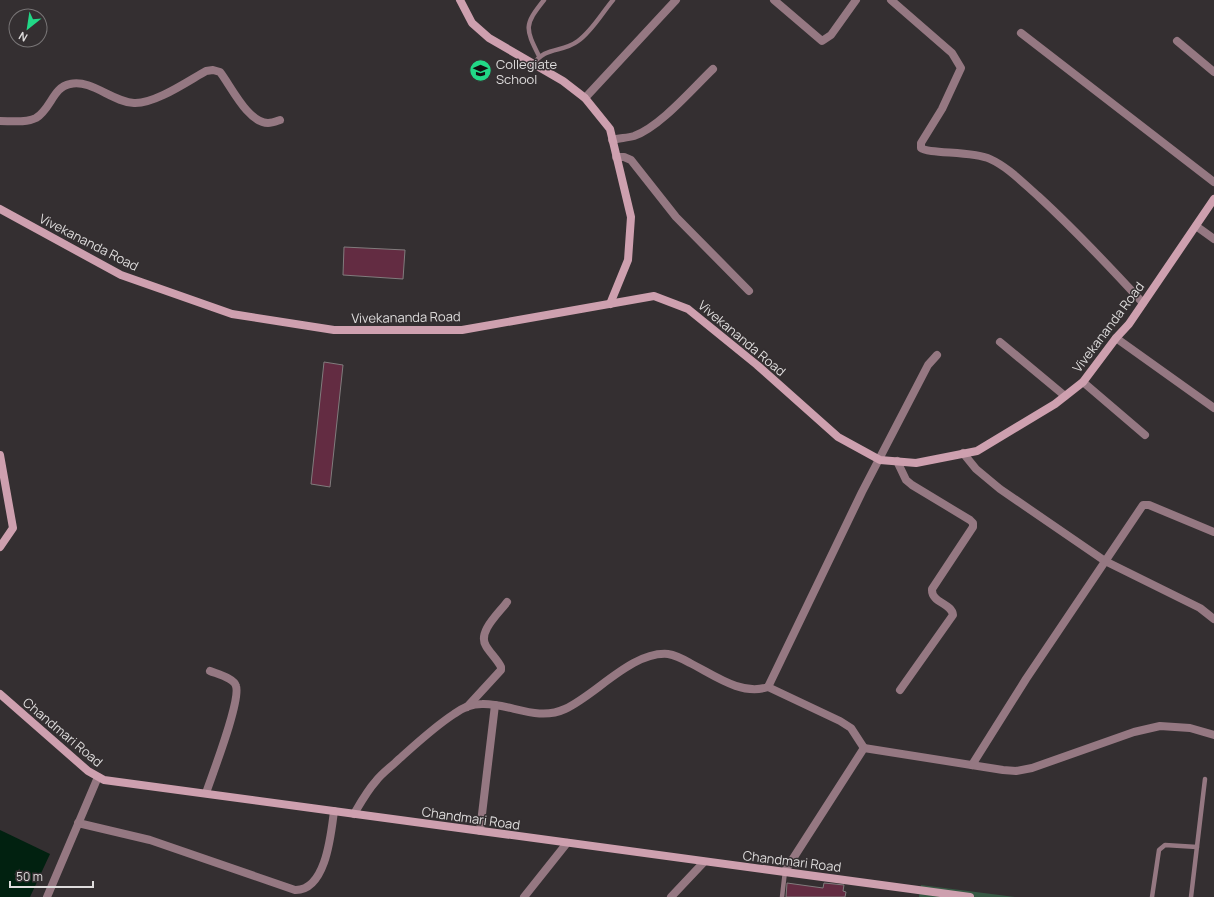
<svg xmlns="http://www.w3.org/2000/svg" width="1214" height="897" font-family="Manrope,sans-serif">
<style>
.green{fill:#375944}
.water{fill:#012110}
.building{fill:#632c42;stroke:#817c7d}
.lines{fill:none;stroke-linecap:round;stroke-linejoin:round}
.lane{stroke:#957882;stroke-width:4.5}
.street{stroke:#957882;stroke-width:8}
.secondary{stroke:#cea0af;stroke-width:8}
.labels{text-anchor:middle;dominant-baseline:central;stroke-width:3;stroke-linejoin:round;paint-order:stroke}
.poi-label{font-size:13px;fill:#dfdddd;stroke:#342f31;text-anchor:start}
.street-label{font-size:13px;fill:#dfdddd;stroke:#342f31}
</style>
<rect width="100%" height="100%" fill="#342f31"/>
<polygon class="green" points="921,885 1015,897 919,897"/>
<polygon class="water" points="0,830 50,854 30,897 0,897"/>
<g class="building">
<polygon points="344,247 405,250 403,279 343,275"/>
<polygon points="324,362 343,365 330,487 311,484"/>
<polygon points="787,883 823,888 824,883 844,885 843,891 846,892 845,897 786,897"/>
</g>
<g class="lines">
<g class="lane">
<path d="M539,56C525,28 524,25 544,0"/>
<path d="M533,65C545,46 562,53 578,41C592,31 602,13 613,0"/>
<polyline points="782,897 785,871"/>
<polyline points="1152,897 1159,850 1165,845 1197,847"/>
<polyline points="1191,897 1205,779"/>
</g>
<g class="street">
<polyline points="774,0 822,41 831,35 856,0"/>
<path d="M891,0L952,53L961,68L942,109L921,143V148C928,154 973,151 990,159C1008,167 1023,183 1038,196C1075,230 1109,266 1143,303"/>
<polyline points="1021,33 1214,182"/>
<polyline points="1177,41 1214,72"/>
<polyline points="585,98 676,0"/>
<path d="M0,121C11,121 26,123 36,118C51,109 53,87 70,84C92,79 112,102 134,103C155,104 188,81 206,71L213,70L220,72C231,86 248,123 268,123C272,123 277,121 280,120"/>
<path d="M612,140C619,138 627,138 634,136C660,127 693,88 713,69"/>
<polyline points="616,157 624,157 631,160 676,217 749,291"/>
<polyline points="1196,226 1214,239"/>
<polyline points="1116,338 1214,408"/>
<polyline points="1000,342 1065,396"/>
<polyline points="1083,382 1145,435"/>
<polyline points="963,453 976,469 1000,489 1105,561 1200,608 1214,619"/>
<path d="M897,461L906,480L912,485L970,520L973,523V527L932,589C931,603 952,603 953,615L900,690"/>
<polyline points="768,687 840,721 851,728 864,748"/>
<path d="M467,707L501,670V667C497,659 490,653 486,646C477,632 499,613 507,602"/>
<polyline points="972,765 1026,679 1143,505 1149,505 1214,532"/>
<path d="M206,793C212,775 241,701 236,686C234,678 217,674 210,671"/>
<path d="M354,814C361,802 367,791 376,781C382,773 391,767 398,760C416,744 434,727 454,714C462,708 473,704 482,704C510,703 537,722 565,709C596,695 632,651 668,654C675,655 683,659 690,663C714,675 741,696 768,687L862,492L928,365L937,355"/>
<path d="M78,823L150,840L295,890C326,891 331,834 334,811"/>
<polyline points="480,831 495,705"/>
<polyline points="785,871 864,748 1003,770 1016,771 1032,768 1134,732 1160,726 1190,728 1214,735"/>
<polyline points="47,897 98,777"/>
<polyline points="524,897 567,843"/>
<polyline points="671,897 704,862"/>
</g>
<g class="secondary">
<polyline points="460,0 472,23 489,38 563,81 585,98 610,129 631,217 628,260 610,304"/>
<polyline points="0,209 121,275 232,314 334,330 462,330 654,296 688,309 757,365 838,437 880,460 916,463 977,451 1055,404 1083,382 1116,338 1129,324 1214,199"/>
<polyline points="0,455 13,528 0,547"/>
<polyline points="0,694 88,771 104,780 970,897"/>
</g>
</g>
<defs>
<symbol id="school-disc" viewBox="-11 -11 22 22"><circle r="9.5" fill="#22d887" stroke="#342f31"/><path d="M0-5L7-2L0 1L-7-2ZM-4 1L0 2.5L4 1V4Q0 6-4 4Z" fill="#111"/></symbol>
</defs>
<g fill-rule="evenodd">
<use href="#school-disc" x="468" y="58" width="25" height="25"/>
</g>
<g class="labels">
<g class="poi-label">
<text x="496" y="64">Collegiate<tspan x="496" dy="15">School</tspan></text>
</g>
<g class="street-label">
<text transform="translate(89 242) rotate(27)">Vivekananda Road</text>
<text transform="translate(406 317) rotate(-1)">Vivekananda Road</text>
<text transform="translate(1108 327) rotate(-53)">Vivekananda Road</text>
<text transform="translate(742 338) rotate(40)">Vivekananda Road</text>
<text transform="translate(63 732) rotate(40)">Chandmari Road</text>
<text transform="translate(471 818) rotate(8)">Chandmari Road</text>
<text transform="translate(792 861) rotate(7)">Chandmari Road</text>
</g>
</g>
<g transform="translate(28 28) rotate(210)"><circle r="19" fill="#342f31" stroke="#787576"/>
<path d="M0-3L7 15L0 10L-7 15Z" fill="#22d887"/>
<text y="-6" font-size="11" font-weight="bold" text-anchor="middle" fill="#dfdddd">N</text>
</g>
<path d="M10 881v6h83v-6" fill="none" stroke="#dfdddd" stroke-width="2"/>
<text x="16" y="881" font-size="12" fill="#dfdddd" stroke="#342f31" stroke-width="3" paint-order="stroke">50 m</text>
</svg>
